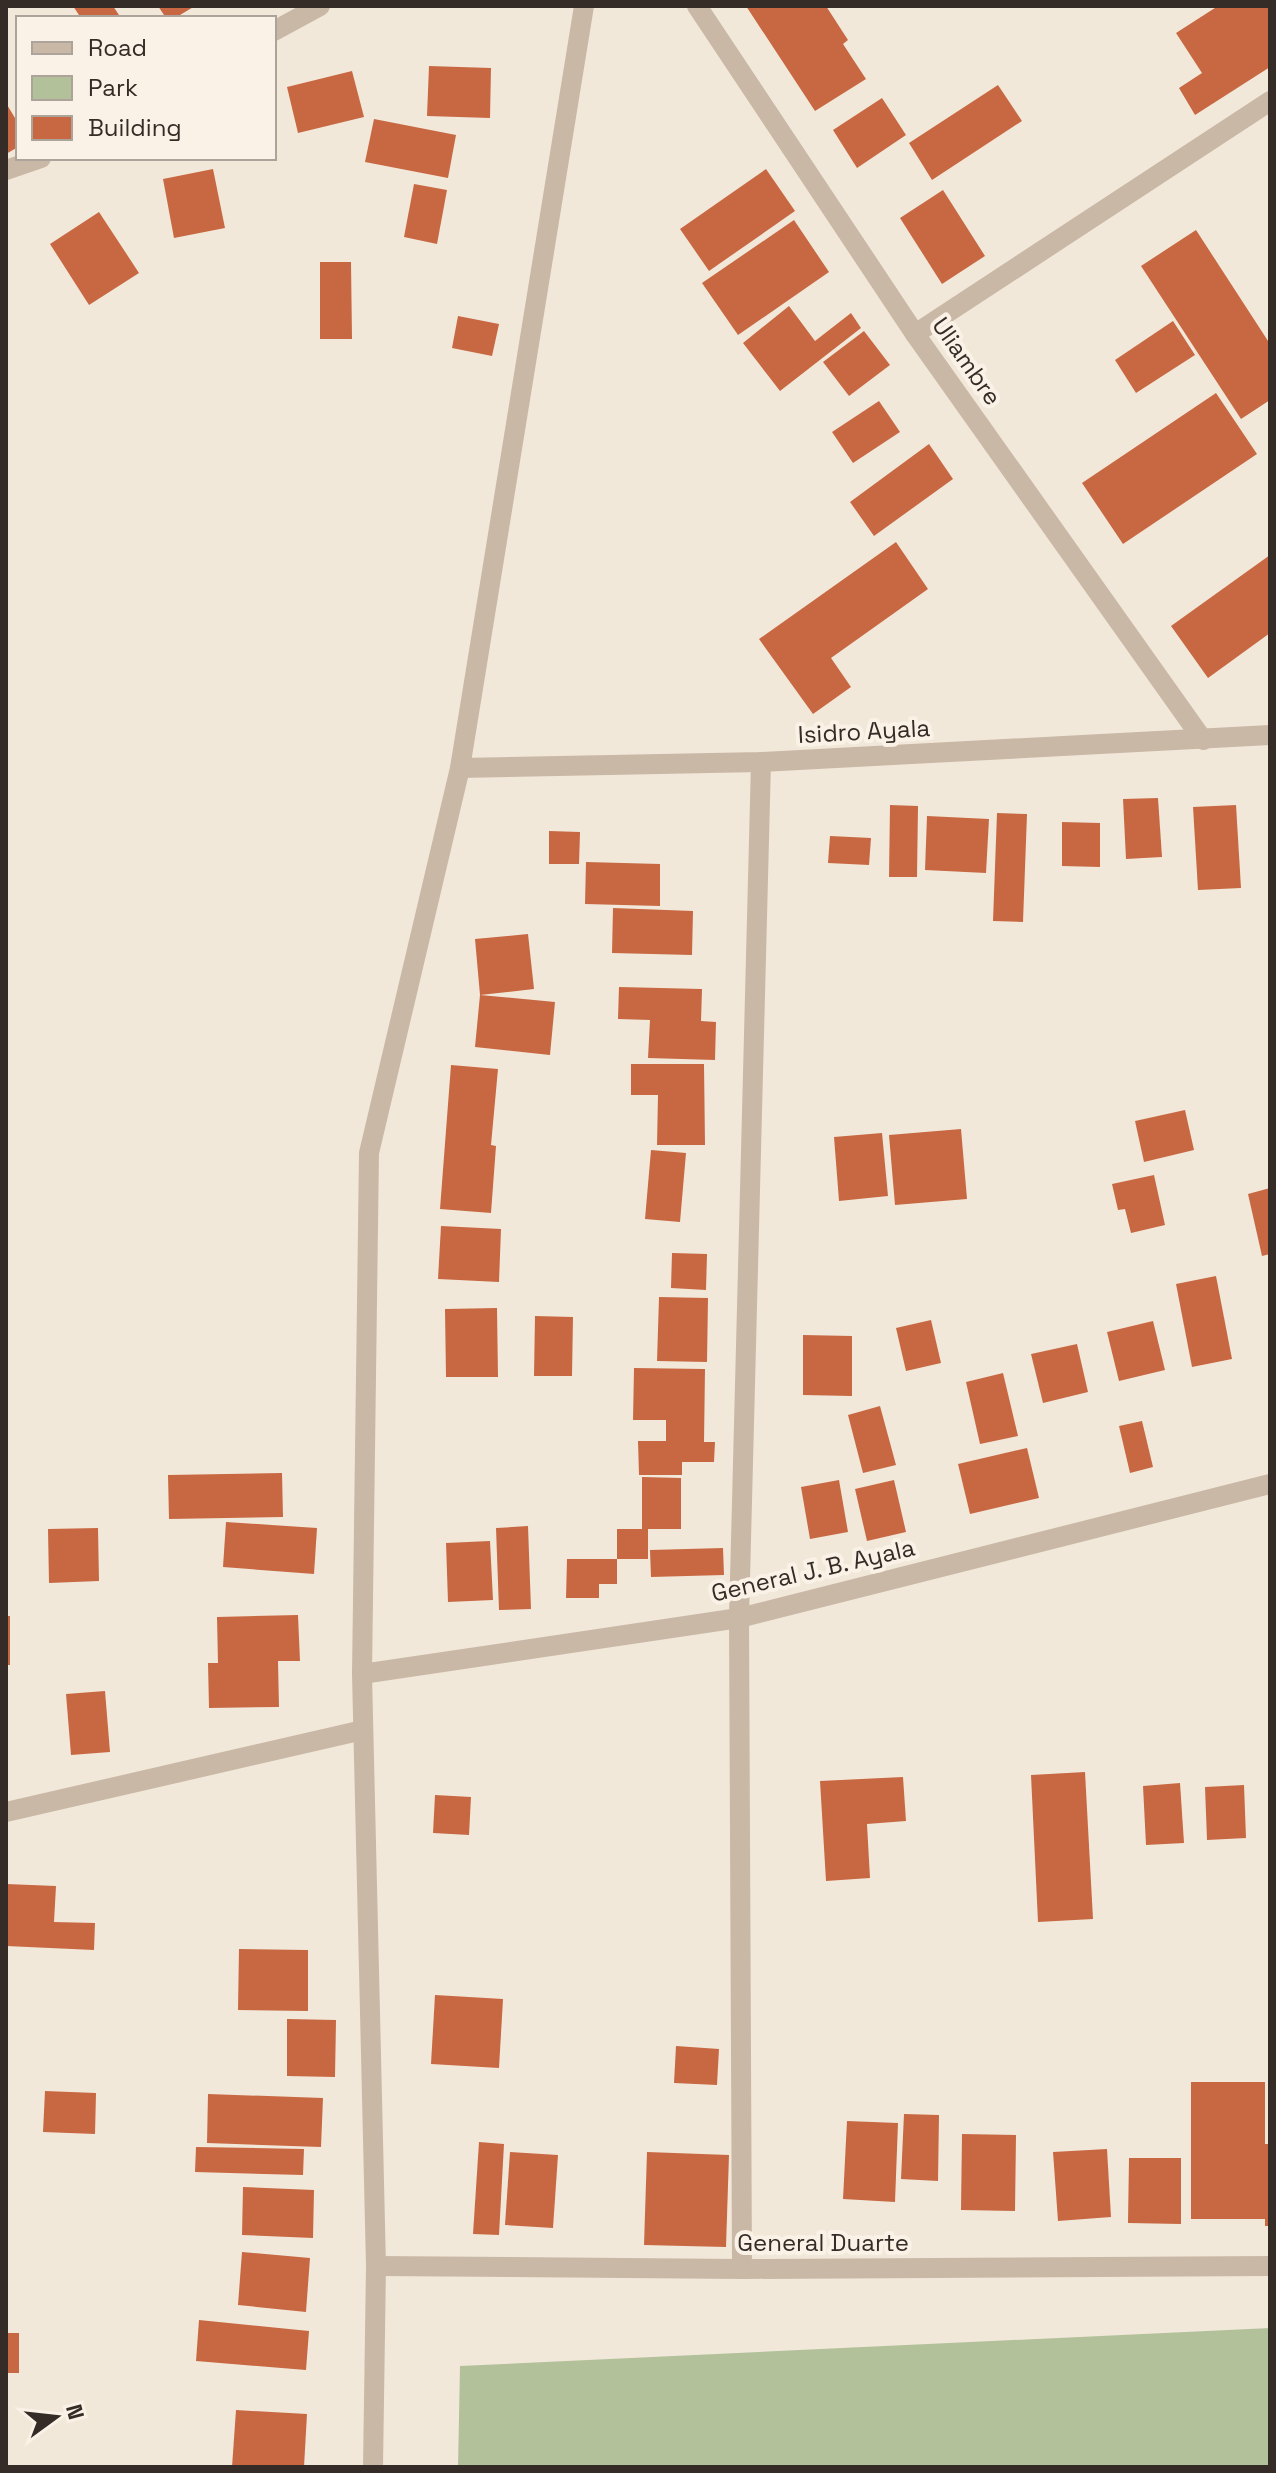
<svg xmlns="http://www.w3.org/2000/svg" width="1276" height="2473" font-family="'Space Grotesk',sans-serif">
<style>
.green{fill:#b2c19a}
.building{fill:#c86842}
.lines{fill:none;stroke-linecap:round;stroke-linejoin:round}
.minor{stroke:#cab8a6;stroke-width:20}
.labels{text-anchor:middle;dominant-baseline:central;stroke-width:8;stroke-linejoin:round;paint-order:stroke}
.street-label{font-size:24px;fill:#362c27;stroke:#faf2e6}
</style>
<rect width="100%" height="100%" fill="#f2e8da"/>
<polygon class="green" points="1270,2328 1270,2467 458,2467 460,2366"/>
<g class="building">
<polygon points="73,6 113,6 121,18 81,18"/>
<polygon points="158,6 195,6 175,18 166,18"/>
<polygon points="746,6 826,6 848,40 843,44 866,79 815,111"/>
<polygon points="1218,6 1270,6 1270,67 1195,115 1179,88 1202,73 1176,33"/>
<polygon points="429,66 491,68 490,118 427,116"/>
<polygon points="352,71 364,117 298,133 287,87"/>
<polygon points="998,85 1022,121 932,180 909,143"/>
<polygon points="882,98 906,135 857,168 833,130"/>
<polygon points="6,103 18,123 18,147 6,154"/>
<polygon points="374,119 456,135 448,178 365,162"/>
<polygon points="213,169 225,228 174,238 163,179"/>
<polygon points="766,169 795,211 709,271 680,229"/>
<polygon points="414,184 447,190 437,244 404,237"/>
<polygon points="943,190 985,256 942,284 900,218"/>
<polygon points="99,212 139,273 89,305 50,244"/>
<polygon points="794,220 829,272 738,335 702,283"/>
<polygon points="1196,230 1270,344 1270,400 1241,419 1141,266"/>
<polygon points="320,262 351,262 352,339 320,339"/>
<polygon points="789,306 815,341 851,313 861,328 780,391 743,343"/>
<polygon points="458,316 499,324 492,356 452,348"/>
<polygon points="1173,321 1195,355 1136,393 1115,360"/>
<polygon points="864,331 890,365 849,396 823,362"/>
<polygon points="1216,393 1257,454 1123,544 1082,483"/>
<polygon points="879,401 900,432 853,463 832,432"/>
<polygon points="929,444 953,479 874,536 850,502"/>
<polygon points="896,542 928,589 831,658 851,687 813,714 759,639"/>
<polygon points="1270,555 1270,633 1208,678 1171,626"/>
<polygon points="1158,798 1162,857 1126,859 1123,799"/>
<polygon points="890,805 918,806 917,877 889,877"/>
<polygon points="1236,805 1241,888 1198,890 1193,807"/>
<polygon points="997,813 1027,814 1023,922 993,921"/>
<polygon points="927,816 989,819 986,873 925,870"/>
<polygon points="1062,822 1100,823 1100,867 1062,866"/>
<polygon points="549,831 580,832 579,864 549,864"/>
<polygon points="830,836 871,838 869,865 828,863"/>
<polygon points="586,862 660,864 660,906 585,904"/>
<polygon points="613,908 693,911 692,955 612,953"/>
<polygon points="528,934 534,989 480,995 475,939"/>
<polygon points="619,987 702,989 701,1021 716,1022 715,1060 648,1058 650,1020 618,1019"/>
<polygon points="480,995 555,1002 550,1055 475,1047"/>
<polygon points="631,1064 704,1064 705,1145 657,1145 658,1095 631,1095"/>
<polygon points="451,1065 498,1069 491,1145 496,1146 491,1213 440,1209"/>
<polygon points="1185,1110 1194,1150 1144,1162 1135,1121"/>
<polygon points="961,1129 967,1199 895,1205 889,1135"/>
<polygon points="882,1133 888,1196 839,1201 834,1137"/>
<polygon points="651,1150 686,1153 680,1222 645,1219"/>
<polygon points="1154,1175 1165,1225 1131,1233 1125,1209 1118,1210 1112,1184"/>
<polygon points="1270,1188 1270,1254 1262,1256 1248,1194"/>
<polygon points="441,1226 501,1229 499,1282 438,1279"/>
<polygon points="672,1253 707,1254 706,1290 671,1288"/>
<polygon points="1216,1276 1232,1359 1192,1367 1176,1284"/>
<polygon points="659,1297 708,1298 707,1362 657,1361"/>
<polygon points="497,1308 498,1377 446,1377 445,1309"/>
<polygon points="535,1316 573,1317 572,1376 534,1376"/>
<polygon points="931,1320 941,1363 906,1371 896,1328"/>
<polygon points="1153,1321 1165,1370 1119,1381 1107,1332"/>
<polygon points="803,1335 852,1336 852,1396 803,1395"/>
<polygon points="1077,1344 1088,1392 1043,1403 1031,1354"/>
<polygon points="634,1368 705,1369 704,1442 715,1442 714,1462 682,1462 682,1475 639,1475 638,1441 666,1441 666,1420 633,1420"/>
<polygon points="1003,1373 1018,1436 980,1444 966,1382"/>
<polygon points="880,1406 896,1465 863,1473 848,1415"/>
<polygon points="1142,1421 1153,1467 1130,1473 1119,1426"/>
<polygon points="1027,1448 1039,1498 970,1514 958,1464"/>
<polygon points="282,1473 283,1517 169,1519 168,1475"/>
<polygon points="642,1477 681,1478 681,1529 648,1529 648,1559 617,1559 617,1529 642,1529"/>
<polygon points="839,1480 848,1532 810,1539 801,1487"/>
<polygon points="894,1480 906,1532 867,1541 855,1489"/>
<polygon points="226,1522 317,1528 314,1574 223,1567"/>
<polygon points="528,1526 531,1609 499,1610 496,1528"/>
<polygon points="98,1528 99,1581 49,1583 48,1529"/>
<polygon points="490,1541 493,1600 448,1602 446,1543"/>
<polygon points="723,1548 724,1575 651,1577 650,1550"/>
<polygon points="567,1559 617,1559 617,1584 599,1584 599,1598 566,1598"/>
<polygon points="298,1615 300,1661 278,1661 279,1707 209,1708 208,1663 218,1663 217,1617"/>
<rect x="6" y="1616" width="4" height="49"/>
<polygon points="105,1691 110,1752 71,1755 66,1694"/>
<polygon points="1085,1772 1093,1919 1038,1922 1031,1775"/>
<polygon points="903,1777 906,1821 867,1824 870,1878 826,1881 820,1781"/>
<polygon points="1180,1783 1184,1843 1146,1845 1143,1786"/>
<polygon points="1244,1785 1246,1838 1207,1840 1205,1787"/>
<polygon points="435,1795 471,1797 469,1835 433,1833"/>
<polygon points="6,1884 56,1886 54,1922 95,1923 94,1950 6,1946"/>
<polygon points="239,1949 308,1950 308,2011 238,2010"/>
<polygon points="435,1995 503,1999 499,2068 431,2064"/>
<polygon points="287,2019 336,2020 335,2077 287,2076"/>
<polygon points="676,2046 719,2049 717,2085 674,2083"/>
<polygon points="1191,2082 1265,2082 1265,2144 1270,2144 1270,2226 1265,2226 1265,2219 1191,2219"/>
<polygon points="45,2091 96,2093 95,2134 43,2132"/>
<polygon points="208,2094 323,2098 321,2147 207,2143"/>
<polygon points="904,2114 939,2115 938,2181 901,2179"/>
<polygon points="847,2121 898,2123 895,2202 843,2199"/>
<polygon points="962,2134 1016,2135 1015,2211 961,2210"/>
<polygon points="479,2142 504,2144 499,2235 473,2234"/>
<polygon points="196,2147 304,2149 303,2175 195,2172"/>
<polygon points="1107,2149 1111,2217 1058,2221 1053,2152"/>
<polygon points="510,2152 558,2155 553,2228 505,2225"/>
<polygon points="647,2152 729,2155 726,2247 644,2245"/>
<polygon points="1129,2158 1181,2158 1181,2224 1128,2223"/>
<polygon points="243,2187 314,2190 313,2238 242,2235"/>
<polygon points="242,2252 310,2258 306,2312 238,2305"/>
<polygon points="199,2320 309,2331 306,2370 196,2361"/>
<rect x="6" y="2333" width="13" height="40"/>
<polygon points="236,2410 307,2414 304,2467 232,2467"/>
</g>
<g class="lines">
<g class="minor">
<polyline points="697,6 915,334 1203,740"/>
<polyline points="274,31 320,6"/>
<polyline points="6,170 41,158"/>
<polyline points="915,334 1270,101"/>
<polyline points="460,768 761,762 1270,735"/>
<polyline points="362,1674 739,1618 1270,1484"/>
<polyline points="6,1812 363,1730"/>
<polyline points="376,2266 742,2269 1270,2266"/>
<polyline points="742,2269 739,1618 761,762"/>
<polyline points="373,2467 376,2266 362,1674 369,1153 460,768 584,6"/>
</g>
</g>
<g class="labels">
<g class="street-label">
<text transform="translate(967 361) rotate(55)">Uliambre</text>
<text transform="translate(864 731) rotate(-3)">Isidro Ayala</text>
<text transform="translate(813 1570) rotate(-13)">General J. B. Ayala</text>
<text x="823" y="2242">General Duarte</text>
</g>
</g>
<rect width="1276" height="2473" fill="none" stroke="#362c27" stroke-width="16"/>
<rect x="16" y="16" width="260" height="144" fill="#faf2e6" stroke="#aca39a" stroke-width="2"/>
<rect x="32" y="42" width="40" height="12" fill="#cab8a6" stroke="#aca39a" stroke-width="2"/>
<text x="88" y="56" font-size="24" fill="#362c27">Road</text>
<rect x="32" y="76" width="40" height="24" fill="#b2c19a" stroke="#aca39a" stroke-width="2"/>
<text x="88" y="96" font-size="24" fill="#362c27">Park</text>
<rect x="32" y="116" width="40" height="24" fill="#c86842" stroke="#aca39a" stroke-width="2"/>
<text x="88" y="136" font-size="24" fill="#362c27">Building</text>
<g transform="translate(56 2417) rotate(75)" stroke="#faf2e6" stroke-width="6" paint-order="stroke">
<path d="M0-6L14 30L0 20L-14 30Z" fill="#362c27"/>
<text y="-12" font-size="22" font-weight="bold" text-anchor="middle" fill="#362c27">N</text>
</g>
</svg>
